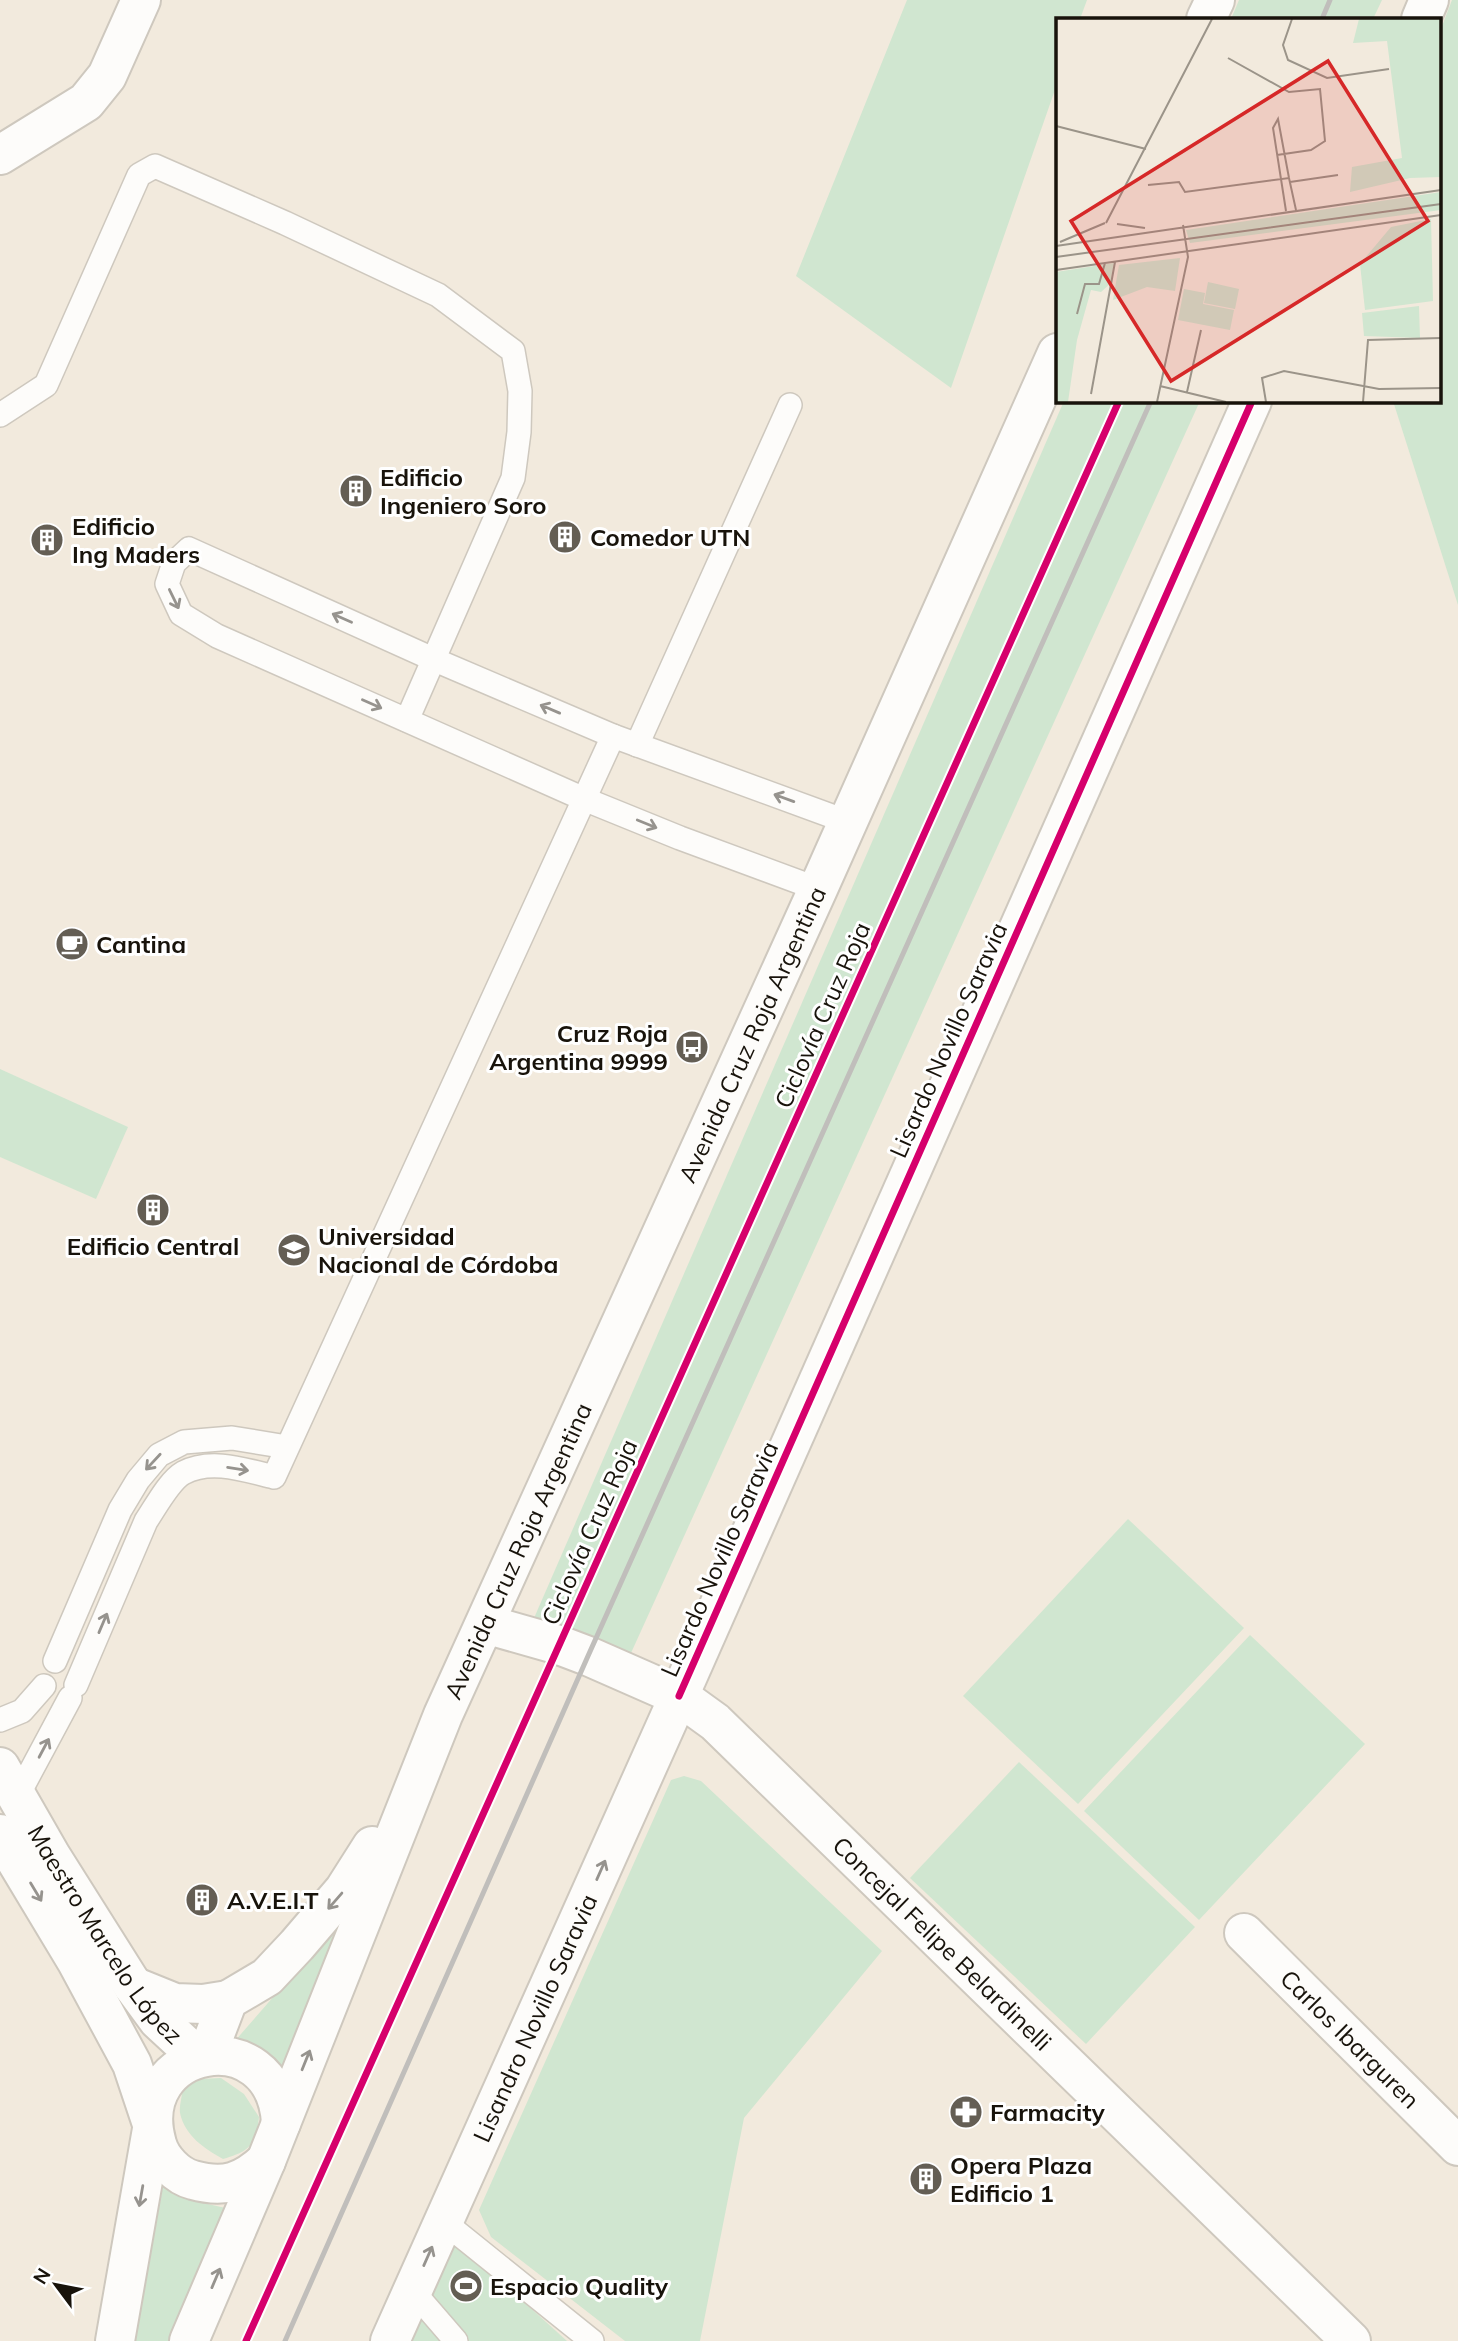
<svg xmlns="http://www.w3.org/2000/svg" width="1458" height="2341" font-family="Mulish,sans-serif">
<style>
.green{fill:#d0e6d0}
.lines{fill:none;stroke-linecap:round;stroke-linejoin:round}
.service-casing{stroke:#cec8be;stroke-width:26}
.minor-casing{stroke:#cec8be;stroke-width:42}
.secondary-casing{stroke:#cec8be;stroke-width:42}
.service{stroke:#fdfcfa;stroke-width:23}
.minor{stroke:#fdfcfa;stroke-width:38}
.secondary{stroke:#fdfcfa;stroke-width:38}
.rail{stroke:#c0bebb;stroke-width:5}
.cycleway-casing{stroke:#fff;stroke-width:11}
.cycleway{stroke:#d6006c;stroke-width:7}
.oneway{stroke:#96938e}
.labels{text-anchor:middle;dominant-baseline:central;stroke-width:6;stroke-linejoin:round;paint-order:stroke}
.poi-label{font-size:24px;font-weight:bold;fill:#18130b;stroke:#fff;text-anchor:start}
.street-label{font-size:24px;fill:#18130b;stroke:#fff}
.inset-road{fill:none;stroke:#9b9489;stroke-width:2}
.view{fill:#d62828;fill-opacity:0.15;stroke:#d62828;stroke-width:3.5}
.inset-edge{fill:none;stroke:#18130b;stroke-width:3.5}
</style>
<rect width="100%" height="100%" fill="#f2eadd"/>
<g class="green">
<polygon points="907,0 1087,0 1080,19 1057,19 1057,84 951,388 796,276"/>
<polygon points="1239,0 1382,0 1373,19 1231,19"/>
<polygon points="1452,0 1458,0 1458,605 1393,401 1439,401 1439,34"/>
<polygon points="1064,401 1200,401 631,1653 531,1625"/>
<polygon points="0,1069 128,1127 96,1199 0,1157"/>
<polygon points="1128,1519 1244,1628 1078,1804 963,1696"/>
<polygon points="1250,1635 1365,1744 1199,1920 1084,1811"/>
<polygon points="1019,1762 1195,1927 1086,2044 910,1878"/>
<polygon points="684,1776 701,1781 882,1951 744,2118 700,2341 625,2341 491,2237 479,2210 671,1780"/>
<polygon points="357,1901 285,2084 234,2042"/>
<path d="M221,2078L244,2094L259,2117C256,2145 250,2151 223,2159C205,2149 185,2136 180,2113C179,2106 182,2096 183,2089L200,2079Z"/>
<polygon points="163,2186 199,2202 230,2209 177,2341 135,2341"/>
<polygon points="447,2232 567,2341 401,2341"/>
</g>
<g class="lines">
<defs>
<g id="service">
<polyline points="0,415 46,385 139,175 155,166 285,223 438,295 513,351 520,391 519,432 513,478 407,720"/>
<polyline points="613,736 435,660 189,549 174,563 167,584 181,614 217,636 584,799 680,838 818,889"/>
<polyline points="637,745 790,405"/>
<polyline points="55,1661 120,1510 138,1480 159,1455 184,1442 232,1438 287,1447"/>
<path d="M76,1685L146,1521C155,1508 169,1481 183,1473C211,1458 245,1470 274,1477L613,736L848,822"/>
<polyline points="0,1720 22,1711 44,1686"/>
<polyline points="17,1797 70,1698"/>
<polyline points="444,2222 592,2341"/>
<polyline points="412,2290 456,2341"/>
</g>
<g id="minor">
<polyline points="1421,19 1429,0"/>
<polyline points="0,155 86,102 107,76 141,0"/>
<polyline points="679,1696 1252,401"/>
<path id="s1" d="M0,1767L51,1856L133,1986L158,2020L198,2057"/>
<polyline points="0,1834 77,1962 132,2064 151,2121"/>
<path id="s2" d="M1244,1933L1458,2146"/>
</g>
<g id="secondary">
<polyline points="1206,19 1215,0"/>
<path id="s3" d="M485,1624L559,1645L588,1656L679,1696L715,1722L1351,2341"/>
<polyline points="133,1986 175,2003 203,2004 228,2000"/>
<polyline points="207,2055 228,2000 267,1977 297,1945 344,1890 372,1846"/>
<path d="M266,2161C243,2182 225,2189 193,2180C177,2176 161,2159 157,2144C128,2045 275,2018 281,2123"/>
<polyline points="115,2341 152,2129"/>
<path id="s4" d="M189,2341L266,2161L443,1715L818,889L1057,353"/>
<path id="s5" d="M390,2341L679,1696"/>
</g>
</defs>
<use href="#service" class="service-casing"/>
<use href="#minor" class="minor-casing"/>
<use href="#secondary" class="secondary-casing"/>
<use href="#service" class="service"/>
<use href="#minor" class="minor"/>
<use href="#secondary" class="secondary"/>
<g class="rail">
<polyline points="1322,19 1330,0"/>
<polyline points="285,2341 588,1656 1151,401"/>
</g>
<defs>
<g id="cycleway">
<polyline points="679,1696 1252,401"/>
<polyline points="246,2341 1119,401"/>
</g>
</defs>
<use href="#cycleway" class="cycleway-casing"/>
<use href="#cycleway" class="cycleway"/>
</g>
<defs><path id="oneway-shaft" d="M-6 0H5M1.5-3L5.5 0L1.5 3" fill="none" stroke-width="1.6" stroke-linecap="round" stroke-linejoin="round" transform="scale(1.75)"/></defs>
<g class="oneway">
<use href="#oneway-shaft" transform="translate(174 599) rotate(64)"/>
<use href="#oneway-shaft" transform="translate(342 618) rotate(-156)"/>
<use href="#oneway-shaft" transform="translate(372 704) rotate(24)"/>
<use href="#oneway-shaft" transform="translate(550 709) rotate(-157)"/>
<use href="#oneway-shaft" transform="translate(784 798) rotate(-160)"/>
<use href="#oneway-shaft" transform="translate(647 824) rotate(22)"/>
<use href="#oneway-shaft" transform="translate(153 1462) rotate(133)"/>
<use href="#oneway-shaft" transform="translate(238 1469) rotate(9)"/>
<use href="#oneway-shaft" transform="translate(103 1623) rotate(-67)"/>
<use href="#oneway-shaft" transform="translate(44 1748) rotate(-62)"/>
<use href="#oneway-shaft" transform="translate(601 1870) rotate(-66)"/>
<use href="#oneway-shaft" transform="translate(36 1892) rotate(59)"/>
<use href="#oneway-shaft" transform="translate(335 1901) rotate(131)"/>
<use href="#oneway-shaft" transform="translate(306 2060) rotate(-68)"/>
<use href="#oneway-shaft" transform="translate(141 2196) rotate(100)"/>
<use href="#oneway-shaft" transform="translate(428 2256) rotate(-66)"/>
<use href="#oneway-shaft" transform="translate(216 2278) rotate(-67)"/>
</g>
<defs>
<symbol id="building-disc" viewBox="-11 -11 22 22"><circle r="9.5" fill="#645e54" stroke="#fff"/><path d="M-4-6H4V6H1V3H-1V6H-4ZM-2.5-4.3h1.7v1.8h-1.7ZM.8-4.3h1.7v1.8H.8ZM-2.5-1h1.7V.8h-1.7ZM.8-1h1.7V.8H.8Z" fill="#fff"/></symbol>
<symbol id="cafe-disc" viewBox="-11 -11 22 22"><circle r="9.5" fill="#645e54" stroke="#fff"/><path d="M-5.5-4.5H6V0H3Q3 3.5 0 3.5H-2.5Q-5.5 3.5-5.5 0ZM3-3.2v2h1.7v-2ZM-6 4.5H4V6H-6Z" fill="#fff"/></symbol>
<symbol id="bus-disc" viewBox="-11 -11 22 22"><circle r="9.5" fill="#645e54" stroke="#fff"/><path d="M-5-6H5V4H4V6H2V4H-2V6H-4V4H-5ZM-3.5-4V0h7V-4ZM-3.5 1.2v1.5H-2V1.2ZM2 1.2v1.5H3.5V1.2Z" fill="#fff"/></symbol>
<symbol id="university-disc" viewBox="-11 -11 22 22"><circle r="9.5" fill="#645e54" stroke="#fff"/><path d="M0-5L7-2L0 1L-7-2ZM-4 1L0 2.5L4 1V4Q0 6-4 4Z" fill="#fff"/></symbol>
<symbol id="pharmacy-disc" viewBox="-11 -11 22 22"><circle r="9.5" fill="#645e54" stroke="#fff"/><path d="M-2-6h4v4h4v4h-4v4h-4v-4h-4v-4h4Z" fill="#fff"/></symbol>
<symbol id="stadium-disc" viewBox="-11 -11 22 22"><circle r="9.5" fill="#645e54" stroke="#fff"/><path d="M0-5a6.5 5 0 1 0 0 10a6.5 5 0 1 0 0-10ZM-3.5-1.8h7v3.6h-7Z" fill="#fff"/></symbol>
</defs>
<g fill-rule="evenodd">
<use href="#building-disc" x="337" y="472" width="38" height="38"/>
<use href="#building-disc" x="546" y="518" width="38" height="38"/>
<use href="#building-disc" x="28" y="521" width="38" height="38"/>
<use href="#cafe-disc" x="53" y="925" width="38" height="38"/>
<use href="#bus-disc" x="673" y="1028" width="38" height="38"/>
<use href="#building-disc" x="134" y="1191" width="38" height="38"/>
<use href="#university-disc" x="275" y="1231" width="38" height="38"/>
<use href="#building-disc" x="183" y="1881" width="38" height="38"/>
<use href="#pharmacy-disc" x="947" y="2093" width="38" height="38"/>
<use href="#building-disc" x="907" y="2160" width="38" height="38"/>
<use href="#stadium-disc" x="447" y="2267" width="38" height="38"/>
</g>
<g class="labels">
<g class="poi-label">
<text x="380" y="477">Edificio<tspan x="380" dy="28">Ingeniero Soro</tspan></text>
<text x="72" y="526">Edificio<tspan x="72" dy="28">Ing Maders</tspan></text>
<text x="590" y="537">Comedor UTN</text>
<text x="96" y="944">Cantina</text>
<text x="668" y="1033" text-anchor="end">Cruz Roja<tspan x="668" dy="28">Argentina 9999</tspan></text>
<text x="318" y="1236">Universidad<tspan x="318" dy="28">Nacional de Córdoba</tspan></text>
<text x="153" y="1246" text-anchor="middle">Edificio Central</text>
<text x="227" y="1900">A.V.E.I.T</text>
<text x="990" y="2112">Farmacity</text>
<text x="950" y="2165">Opera Plaza<tspan x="950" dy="28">Edificio 1</tspan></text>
<text x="490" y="2286">Espacio Quality</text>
</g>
<g class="street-label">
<text transform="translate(822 1015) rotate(-66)">Ciclovía Cruz Roja</text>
<text stroke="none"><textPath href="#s4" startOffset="1423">Avenida Cruz Roja Argentina</textPath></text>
<text transform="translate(948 1040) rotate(-66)">Lisardo Novillo Saravia</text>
<text transform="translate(589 1532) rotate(-66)">Ciclovía Cruz Roja</text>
<text stroke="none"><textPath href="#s4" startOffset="856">Avenida Cruz Roja Argentina</textPath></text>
<text transform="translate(719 1559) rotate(-66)">Lisardo Novillo Saravia</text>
<text stroke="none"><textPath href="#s1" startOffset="198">Maestro Marcelo López</textPath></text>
<text stroke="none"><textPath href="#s3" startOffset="569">Concejal Felipe Belardinelli</textPath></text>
<text stroke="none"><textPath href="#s5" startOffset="354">Lisandro Novillo Saravia</textPath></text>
<text stroke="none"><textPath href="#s2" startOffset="150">Carlos Ibarguren</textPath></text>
</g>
</g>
<g transform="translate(1056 18)">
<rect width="385" height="385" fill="#f2eadd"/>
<path d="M303,1H385V159L354,160L294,174L296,149L346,140L331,23L297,25ZM385,174V192L134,225L130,212ZM375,201L377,283L309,292L304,246L335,209ZM124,240L119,273L91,269L57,282L63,247ZM58,245L54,266L45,274L35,272L21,322L12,384H0V254ZM152,264L183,271L179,291L148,285ZM128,271L149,275L147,286L178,292L174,312L122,302ZM363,288L364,320L308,318L306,295Z" fill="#d0e6d0"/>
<path class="inset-road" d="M236,1L227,27L232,42L271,60L333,51M172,40L233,74L264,71L269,123L255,132L221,137M0,108L90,131M234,164L282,157M92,167L123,164L129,174L233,160L240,192M230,193L217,110L222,101L233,160M50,205L156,1M61,206L89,210M4,224L49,205M0,228L385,172M133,233L385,197M0,239L385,186M0,252L133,233M21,296L29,266H43L49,245M104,368L170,384M131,374L145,312M35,376L59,244M101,384L132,239L127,207M210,384L206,360L228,353L323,371L385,370M307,384L312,322L385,320"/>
<path class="view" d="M272,43L372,203L115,363L15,203Z"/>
<rect width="385" height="385" class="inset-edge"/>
</g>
<g transform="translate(56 2285) rotate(302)" stroke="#ffffff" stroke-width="5" paint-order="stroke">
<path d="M0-5L12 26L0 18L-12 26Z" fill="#18130b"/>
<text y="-10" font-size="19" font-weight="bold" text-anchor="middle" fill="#18130b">N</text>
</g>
</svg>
